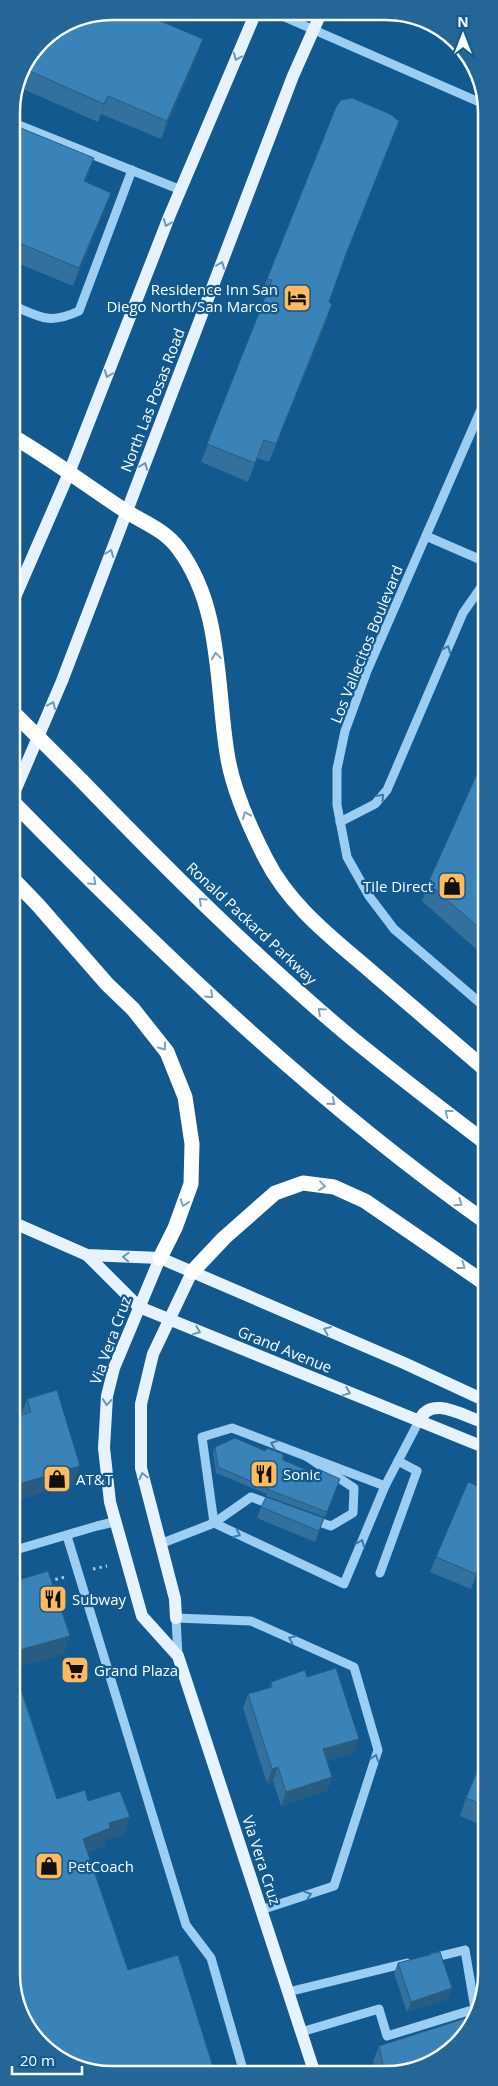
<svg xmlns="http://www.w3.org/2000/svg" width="498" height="2086" font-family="'Open Sans',sans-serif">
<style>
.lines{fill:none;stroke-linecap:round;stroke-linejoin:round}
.path{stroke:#9bcef2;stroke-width:3;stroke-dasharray:2.5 4;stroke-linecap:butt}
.minor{stroke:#9bcef2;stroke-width:9}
.major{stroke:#e6f3ff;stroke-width:12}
.highway{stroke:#fff;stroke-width:15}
.highway-bridge{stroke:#fff;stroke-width:15}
.wall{fill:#32719e}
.shaded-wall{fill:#295c81}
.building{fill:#3a83b8;stroke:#295c81}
.oneway{stroke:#6697bc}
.oneway2{stroke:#3a7cad}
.oneway3{stroke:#7ca4c1}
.labels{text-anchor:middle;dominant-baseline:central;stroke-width:4.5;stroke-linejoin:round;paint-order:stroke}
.poi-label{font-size:15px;fill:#fff;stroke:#11598f;text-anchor:start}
.street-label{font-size:15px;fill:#fff;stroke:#11598f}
.rim{fill:none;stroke:#fff;stroke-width:2.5}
</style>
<rect width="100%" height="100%" fill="#11598f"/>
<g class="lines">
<g class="path">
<polyline points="93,1569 107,1566"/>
<polyline points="49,1581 65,1577"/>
</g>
<g class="minor">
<polyline points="273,12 486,105"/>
<polyline points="11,122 181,190"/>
<path d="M12,305C40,317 49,325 79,311L132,170"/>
<polyline points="486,398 367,671 345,731 337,769 337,805 347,857 369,896 394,929 486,1008"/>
<polyline points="426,536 486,562"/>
<polyline points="340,822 375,804 387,790 463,613 486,580"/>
<polyline points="306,1456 354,1488 353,1513 331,1526 313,1520"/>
<polyline points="273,1505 251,1497 214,1523 202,1437 232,1428 385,1486"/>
<polyline points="67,1536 186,1925 211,1958 244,2073"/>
<polyline points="160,1544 214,1523 344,1584 385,1486 419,1421"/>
<polyline points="12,1551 97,1526 114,1522"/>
<polyline points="380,1573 417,1471 398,1461"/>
<polyline points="178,1656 176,1618 251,1621 354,1667 378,1750 334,1886 261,1910"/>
<polyline points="288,1992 407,1963"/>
<polyline points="301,2032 379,2009 387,2036 475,2009 465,1950 432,1958"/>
</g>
<g class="major">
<polyline points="12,604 69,473 169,217 256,12"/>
<polyline points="12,798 62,681 293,76 321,13"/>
<polyline points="12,1222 87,1255 160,1258 404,1363 486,1401"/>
<polyline points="87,1255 139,1307 486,1448"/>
<polyline points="160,1258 114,1368 107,1396 104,1448 110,1502 142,1616 178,1656 315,2074"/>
<path d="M419,1421C431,1393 466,1418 486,1423"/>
<polyline points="176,1618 175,1599 141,1468 141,1404 153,1354 192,1272"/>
</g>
<g class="highway">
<path d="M12,436C50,458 86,485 124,510C142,522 164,529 178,548C222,606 216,684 227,753C232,788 250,828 266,859C290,907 335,940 374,974C411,1006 449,1038 486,1070"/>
<path d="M82,781C167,869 254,956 348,1035C393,1072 440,1108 486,1143"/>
<path d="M12,801C160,952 313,1100 486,1222"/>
<polyline points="12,878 38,905 107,984 133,1009 167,1052 185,1097 192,1144 191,1184 175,1228 160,1258"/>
<polyline points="192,1272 224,1238 275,1193 303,1183 334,1187 365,1201 486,1284"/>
</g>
<polyline class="highway-bridge" points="12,711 82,781"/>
</g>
<g class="wall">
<polygon points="142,11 142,13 196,58 161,139 101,114 98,122 16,86 19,73 41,40"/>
<polygon points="399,121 341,267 329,302 326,322 269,462 257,458 248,482 201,462 265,298 260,297 267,279"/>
<polygon points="11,124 88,176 85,182 104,211 73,286 12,261"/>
<polygon points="486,754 486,958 422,901 428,883"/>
<polygon points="27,1399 73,1484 21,1415"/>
<polygon points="215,1447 283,1460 316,1474 340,1479 325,1517 266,1496 267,1494 216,1473 213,1453"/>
<polygon points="261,1507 324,1518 315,1542 257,1518"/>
<polygon points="486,1553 471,1589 430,1572 436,1557"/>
<polygon points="307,1677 354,1753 326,1761 332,1777 327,1791 281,1806 273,1781 267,1783 243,1708 248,1694 269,1688 271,1682"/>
<polygon points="486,1750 486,1827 460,1816 466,1798"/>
<polygon points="398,1963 448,1999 407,2012 394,1973"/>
<polygon points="379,2046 400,2074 376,2074 373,2061"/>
</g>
<g class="shaded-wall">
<polygon points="203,39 196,58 161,139 167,121"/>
<polygon points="108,96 101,114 98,122 104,104"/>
<polygon points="399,121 392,140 339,272 346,254"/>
<polygon points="94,158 88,176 77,200 84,181"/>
<polygon points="111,193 104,211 73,286 79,268"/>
<polygon points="332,304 326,322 269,462 276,444"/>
<polygon points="80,1466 73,1484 12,1502 12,1486"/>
<polygon points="486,1551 486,1553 471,1589 476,1574"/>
<polygon points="70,1636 64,1654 12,1669 12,1652"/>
<polygon points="359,1739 354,1753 318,1763 323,1749"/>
<polygon points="278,1767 273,1781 267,1783 272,1769"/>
<polygon points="332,1777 327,1791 281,1806 286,1792"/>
<polygon points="130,1817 123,1836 106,1840 104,1847 76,1857 83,1839 109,1823"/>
<polygon points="452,1988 448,1999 407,2012 411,2002"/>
</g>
<g class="building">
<polygon points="112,11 142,11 141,13 203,39 167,121 108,96 104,104 23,68 41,40 73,19"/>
<polygon points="352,98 390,114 399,121 346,254 329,302 332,304 276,444 264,440 255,463 207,444 272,280 267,279 336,107 341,100"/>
<polygon points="11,124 94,158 84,181 111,193 79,268 12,240"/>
<polygon points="486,754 486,934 428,883"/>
<polygon points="57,1390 80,1466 12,1486 12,1418 31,1412 27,1399"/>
<polygon points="235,1438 265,1451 267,1448 283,1454 283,1460 316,1474 318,1469 340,1479 327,1512 269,1490 269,1489 218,1467 215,1447"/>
<polygon points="468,1482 486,1490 486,1551 476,1574 436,1557"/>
<polygon points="266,1497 324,1518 319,1531 261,1507"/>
<polygon points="48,1571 70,1636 12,1652 12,1582"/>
<polygon points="12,1662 57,1799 85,1790 88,1801 120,1791 130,1817 109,1823 110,1828 83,1839 128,1970 178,1955 214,2070 206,2073 92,2073 36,2041 12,1988"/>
<polygon points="336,1668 359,1739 323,1749 332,1777 286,1792 278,1767 272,1769 248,1694 272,1687 271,1682 305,1670 307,1677"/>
<polygon points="486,1750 486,1806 466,1798"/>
<polygon points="440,1952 452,1988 411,2002 398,1963"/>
<polygon points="472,2016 462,2041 436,2061 400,2074 385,2074 379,2046"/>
</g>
<defs><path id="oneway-chevron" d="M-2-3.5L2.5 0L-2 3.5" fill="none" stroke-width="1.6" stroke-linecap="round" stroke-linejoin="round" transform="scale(1.25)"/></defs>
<g class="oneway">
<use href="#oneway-chevron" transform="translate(237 57) rotate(113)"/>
<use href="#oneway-chevron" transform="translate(167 223) rotate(112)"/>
<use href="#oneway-chevron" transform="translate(221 265) rotate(-69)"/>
<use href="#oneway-chevron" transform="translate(108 374) rotate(111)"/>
<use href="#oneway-chevron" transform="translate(144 466) rotate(-69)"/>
<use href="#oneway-chevron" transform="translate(110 553) rotate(-69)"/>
<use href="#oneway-chevron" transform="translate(52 705) rotate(-67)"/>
<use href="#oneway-chevron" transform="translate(126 1257) rotate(-177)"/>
<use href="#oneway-chevron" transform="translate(327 1330) rotate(-157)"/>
<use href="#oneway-chevron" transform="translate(197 1331) rotate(22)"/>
<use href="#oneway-chevron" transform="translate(347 1392) rotate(22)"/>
<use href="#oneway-chevron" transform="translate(107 1402) rotate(95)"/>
<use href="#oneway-chevron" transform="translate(143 1476) rotate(-103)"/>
</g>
<g class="oneway2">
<use href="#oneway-chevron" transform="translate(447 649) rotate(-67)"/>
<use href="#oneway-chevron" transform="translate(381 797) rotate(-48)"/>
<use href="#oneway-chevron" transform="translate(274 1444) rotate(-159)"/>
<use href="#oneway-chevron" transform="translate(237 1534) rotate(25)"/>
<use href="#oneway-chevron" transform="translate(361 1543) rotate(-67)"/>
<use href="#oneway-chevron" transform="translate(292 1639) rotate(-156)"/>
<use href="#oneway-chevron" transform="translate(375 1758) rotate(-72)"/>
<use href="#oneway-chevron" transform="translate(308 1895) rotate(-18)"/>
</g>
<g class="oneway3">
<use href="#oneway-chevron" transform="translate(216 656) rotate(-98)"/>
<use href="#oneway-chevron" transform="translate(246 815) rotate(-114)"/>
<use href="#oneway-chevron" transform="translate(93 882) rotate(44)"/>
<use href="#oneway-chevron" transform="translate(202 901) rotate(-137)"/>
<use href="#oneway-chevron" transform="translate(210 995) rotate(43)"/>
<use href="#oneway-chevron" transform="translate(321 1011) rotate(-138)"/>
<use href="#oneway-chevron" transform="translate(163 1047) rotate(54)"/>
<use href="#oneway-chevron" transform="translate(332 1102) rotate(39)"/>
<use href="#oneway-chevron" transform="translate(448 1113) rotate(-142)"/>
<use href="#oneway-chevron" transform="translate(322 1186) rotate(7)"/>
<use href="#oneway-chevron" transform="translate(184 1203) rotate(110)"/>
<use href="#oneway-chevron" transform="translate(459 1203) rotate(35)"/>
<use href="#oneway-chevron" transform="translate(462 1266) rotate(36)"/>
</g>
<defs>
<symbol id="hotel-square" viewBox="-11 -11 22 22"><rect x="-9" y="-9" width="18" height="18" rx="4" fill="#ffba5c" stroke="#11598f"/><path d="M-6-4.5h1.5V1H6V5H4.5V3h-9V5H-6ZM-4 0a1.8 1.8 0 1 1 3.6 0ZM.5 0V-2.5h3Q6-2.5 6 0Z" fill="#111"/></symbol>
<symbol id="shop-square" viewBox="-11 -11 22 22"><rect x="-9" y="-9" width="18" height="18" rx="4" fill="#ffba5c" stroke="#11598f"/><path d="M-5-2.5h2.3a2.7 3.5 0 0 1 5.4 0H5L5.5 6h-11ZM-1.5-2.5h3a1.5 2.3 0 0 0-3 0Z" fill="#111"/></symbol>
<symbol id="restaurant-square" viewBox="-11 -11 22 22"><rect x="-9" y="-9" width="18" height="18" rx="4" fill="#ffba5c" stroke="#11598f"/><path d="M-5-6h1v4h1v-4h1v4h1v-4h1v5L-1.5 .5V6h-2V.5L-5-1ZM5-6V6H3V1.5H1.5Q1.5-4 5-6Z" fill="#111"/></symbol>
<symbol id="supermarket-square" viewBox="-11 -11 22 22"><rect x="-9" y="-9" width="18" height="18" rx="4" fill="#ffba5c" stroke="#11598f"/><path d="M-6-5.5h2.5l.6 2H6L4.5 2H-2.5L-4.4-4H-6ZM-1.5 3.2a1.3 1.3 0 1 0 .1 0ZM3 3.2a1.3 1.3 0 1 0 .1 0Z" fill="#111"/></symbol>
</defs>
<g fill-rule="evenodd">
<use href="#hotel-square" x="281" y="282" width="32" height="32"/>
<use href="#shop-square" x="436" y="870" width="32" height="32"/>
<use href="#restaurant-square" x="248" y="1458" width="32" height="32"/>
<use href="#shop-square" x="41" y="1463" width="32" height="32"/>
<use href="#restaurant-square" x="37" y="1583" width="32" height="32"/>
<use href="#supermarket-square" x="59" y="1654" width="32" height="32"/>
<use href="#shop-square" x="33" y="1850" width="32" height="32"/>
</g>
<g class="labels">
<g class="poi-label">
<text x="278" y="289" text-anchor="end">Residence Inn San<tspan x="278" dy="17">Diego North/San Marcos</tspan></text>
<text x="433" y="886" text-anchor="end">Tile Direct</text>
<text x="283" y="1474">Sonic</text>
<text x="76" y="1479">AT&amp;T</text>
<text x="72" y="1599">Subway</text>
<text x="94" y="1670">Grand Plaza</text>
<text x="68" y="1866">PetCoach</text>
</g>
<g class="street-label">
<text transform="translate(152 400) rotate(-69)">North Las Posas Road</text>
<text transform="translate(366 644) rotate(-68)">Los Vallecitos Boulevard</text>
<text transform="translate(252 923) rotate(43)">Ronald Packard Parkway</text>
<text transform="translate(110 1340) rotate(-70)">Via Vera Cruz</text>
<text transform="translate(285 1349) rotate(22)">Grand Avenue</text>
<text transform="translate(262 1860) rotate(72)">Via Vera Cruz</text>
</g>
</g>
<path d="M0 0H498V2086H0ZM112 20H386A92 92 0 0 1 478 112V1974A92 92 0 0 1 386 2066H112A92 92 0 0 1 20 1974V112A92 92 0 0 1 112 20Z" fill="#246698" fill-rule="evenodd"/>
<path class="rim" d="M112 20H386A92 92 0 0 1 478 112V1974A92 92 0 0 1 386 2066H112A92 92 0 0 1 20 1974V112A92 92 0 0 1 112 20Z"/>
<g transform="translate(463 35)" stroke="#11598f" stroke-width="4" paint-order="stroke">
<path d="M0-4L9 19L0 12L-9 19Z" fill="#ffffff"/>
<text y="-8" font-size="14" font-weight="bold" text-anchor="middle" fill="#ffffff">N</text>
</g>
<path d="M12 2066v8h70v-8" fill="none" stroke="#ffffff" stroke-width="2.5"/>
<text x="20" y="2066" font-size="15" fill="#ffffff" stroke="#11598f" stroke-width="4" paint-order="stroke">20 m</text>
</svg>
